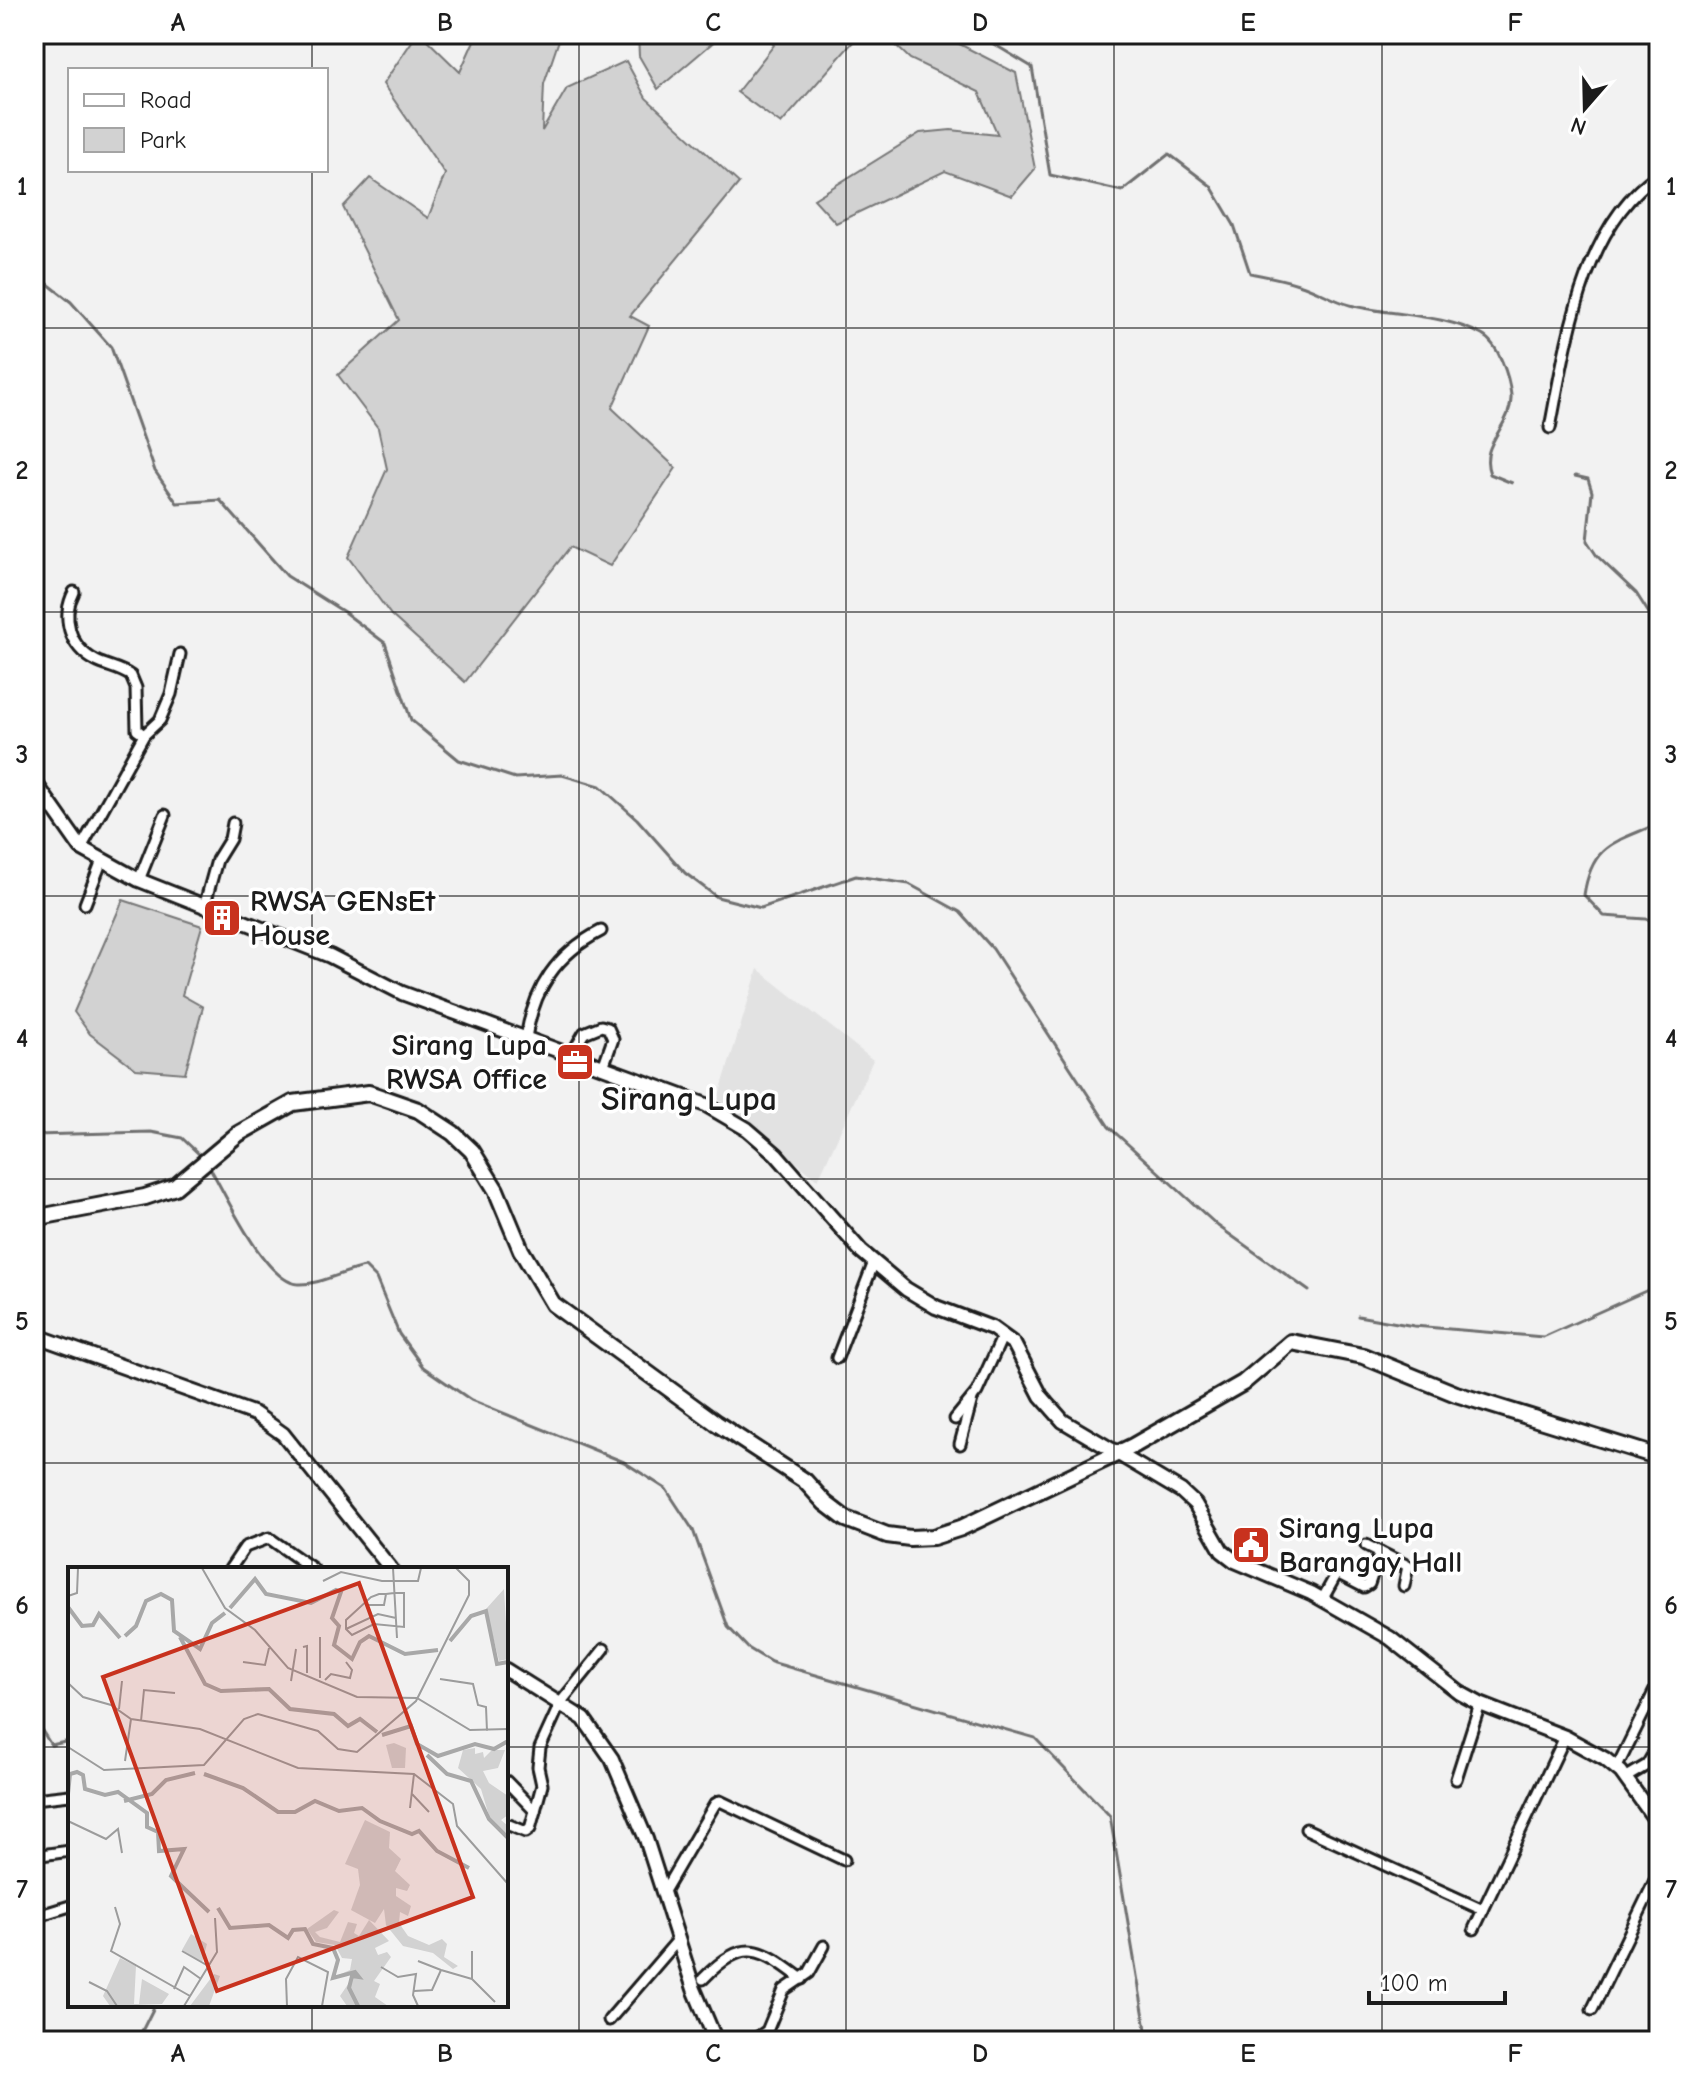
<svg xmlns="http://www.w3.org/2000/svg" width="1693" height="2075" font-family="'Comic Neue',sans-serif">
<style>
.built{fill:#e2e2e2}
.green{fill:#d2d2d2;stroke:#777;stroke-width:2}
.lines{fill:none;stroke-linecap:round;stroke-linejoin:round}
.stream{stroke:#707070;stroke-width:3}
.minor-casing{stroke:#1c1c1c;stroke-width:15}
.tertiary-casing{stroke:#1c1c1c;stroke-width:18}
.primary-casing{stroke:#1c1c1c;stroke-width:20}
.minor{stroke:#fff;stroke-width:9}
.tertiary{stroke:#fff;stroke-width:12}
.primary{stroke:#fff;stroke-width:14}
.grid{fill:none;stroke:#1c1c1c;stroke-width:2;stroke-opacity:0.55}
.labels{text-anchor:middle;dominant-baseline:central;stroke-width:7;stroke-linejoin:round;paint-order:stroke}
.poi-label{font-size:30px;font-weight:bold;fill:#1c1c1c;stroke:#fff;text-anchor:start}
.quarter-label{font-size:34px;font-weight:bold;fill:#1c1c1c;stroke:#fff}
.inset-river{fill:none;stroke:#a8a8a8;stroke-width:4}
.inset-road{fill:none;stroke:#9c9c9c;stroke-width:2}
.view{fill:#c8321e;fill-opacity:0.15;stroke:#c8321e;stroke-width:4}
.inset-edge{fill:none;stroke:#1c1c1c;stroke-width:4}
.neatline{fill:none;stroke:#1c1c1c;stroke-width:3}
.grid-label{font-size:26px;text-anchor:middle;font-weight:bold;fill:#1c1c1c}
</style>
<rect width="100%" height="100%" fill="#f2f2f2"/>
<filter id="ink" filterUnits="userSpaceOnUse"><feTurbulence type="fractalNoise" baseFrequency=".0125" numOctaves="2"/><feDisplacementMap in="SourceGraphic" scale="16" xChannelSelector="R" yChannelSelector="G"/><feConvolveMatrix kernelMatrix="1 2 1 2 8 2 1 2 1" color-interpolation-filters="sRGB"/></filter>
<g filter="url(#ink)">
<polygon class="built" points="758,969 873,1060 818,1180 718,1099"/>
<g class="green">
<polygon points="417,34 421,34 460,72 477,34 561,34 544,84 542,131 567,88 626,61 646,98 739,183 630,316 649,326 612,408 676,468 610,566 570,547 465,682 391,615 348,557 387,469 378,428 338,375 399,320 343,207 370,178 428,218 445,174 383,84"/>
<polygon points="638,34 723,34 658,89 639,56"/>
<polygon points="765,34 860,34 781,124 737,92 774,45"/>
<polygon points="884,34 940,34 1016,73 1035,169 1012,196 945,171 836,223 814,199 920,133 951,130 998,135 979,92 910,59"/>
<polygon points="123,900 202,926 182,995 203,1007 185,1073 136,1069 90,1034 74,1012"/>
</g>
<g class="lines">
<g class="stream">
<path d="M977,34L1032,67L1050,175L1122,191L1169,154L1211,186L1234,225L1250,273C1266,276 1283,279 1298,284C1316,289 1332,300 1350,305C1393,316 1442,313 1482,335C1499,344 1509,377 1511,395C1513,426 1478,443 1490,474L1512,483"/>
<polyline points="34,273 71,302 111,347 155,471 177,503 220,500 287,576 344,612 385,643 411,720 459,760 515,778 562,775 600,786 637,819 685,873 717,897 761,908 856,876 909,884 960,912 993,949 1109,1127 1218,1226 1309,1291"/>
<polyline points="1575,476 1588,479 1592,492 1587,541 1597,556 1636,593 1659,629"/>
<path d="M1659,823C1615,843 1592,843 1584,895L1604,916L1659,920"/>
<polyline points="34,1135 151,1132 182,1138 202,1157"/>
<path d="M209,1166C225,1193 265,1282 298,1284C320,1285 343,1271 365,1267L376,1278L399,1334L423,1367L471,1400L624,1462L666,1489L693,1530L728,1627L748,1648L771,1662L1035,1738L1110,1816L1148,2041"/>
<polyline points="1358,1316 1414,1326 1543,1337 1659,1285"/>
<polyline points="34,1718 51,1745 70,1741"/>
<polyline points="137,2041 155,2005"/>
<polyline points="1053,2041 1068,2033 1071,2041"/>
</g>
<defs>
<g id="minor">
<path d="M1550,428C1566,345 1582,225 1659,174"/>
<path d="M74,592C61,617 69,647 96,661C108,667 120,668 131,676L136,688L137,730L144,735"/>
<polyline points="81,848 144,735 160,720 171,694 180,654"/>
<polyline points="139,880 165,815"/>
<polyline points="85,904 102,860"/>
<polyline points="204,907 217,860 230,839 233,823"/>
<path d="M526,1038C534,988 556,954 601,931"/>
<polyline points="571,1055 584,1033 601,1026 608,1028 613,1039 603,1067"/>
<polyline points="837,1358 874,1262"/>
<polyline points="955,1419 977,1392 1003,1335"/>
<polyline points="960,1444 972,1399"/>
<polyline points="1380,1552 1408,1566 1404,1586"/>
<polyline points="230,1569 245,1547 269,1538 313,1569"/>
<polyline points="1322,1600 1337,1573 1364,1587 1369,1584 1380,1552 1366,1545"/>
<polyline points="1617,1767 1659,1682"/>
<polyline points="1625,1778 1647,1765 1659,1744"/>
<polyline points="1456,1779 1480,1704"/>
<polyline points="506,1781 535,1811"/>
<polyline points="34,1799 70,1795"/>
<polyline points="509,1825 526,1832 530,1829 542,1785 538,1767 540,1748 561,1702 604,1649"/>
<polyline points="1306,1829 1483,1910 1565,1737"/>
<polyline points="34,1856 70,1851"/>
<polyline points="663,1893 715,1804 720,1801 844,1860"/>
<polyline points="34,1917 70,1906"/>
<polyline points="1474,1929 1483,1910"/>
<path d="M703,1979C745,1936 761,1948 802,1979"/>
<polyline points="1659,1990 1655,2000 1659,2008"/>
<polyline points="1592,2010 1659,1872"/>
<polyline points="609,2020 678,1940"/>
<polyline points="752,2041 767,2031 784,1990 809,1973 824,1946"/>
</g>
<g id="tertiary">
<polyline points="34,781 81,848 139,880 330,956 402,993 706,1105 747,1129 776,1154 861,1251 906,1289 936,1307 992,1328 1014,1344 1041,1396 1063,1421 1181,1491 1195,1504 1222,1551 1235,1561 1311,1593 1390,1638 1460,1693 1480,1704 1565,1737 1605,1759 1621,1772 1659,1825"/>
<polyline points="34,1335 255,1414 283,1434 391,1569"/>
<polyline points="506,1670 584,1719 612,1759 646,1839 694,1989 716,2041"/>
</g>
<polyline id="primary" points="34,1218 145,1197 175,1187 238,1134 293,1103 369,1093 418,1110 453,1133 472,1151 496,1190 521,1250 553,1304 716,1423 805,1481 825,1503 846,1519 887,1535 910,1538 933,1537 961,1528 1133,1446 1243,1383 1291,1342 1363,1356 1456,1394 1659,1457"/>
</defs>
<use href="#minor" class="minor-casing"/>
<use href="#tertiary" class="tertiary-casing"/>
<use href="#primary" class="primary-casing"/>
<use href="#minor" class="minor"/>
<use href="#tertiary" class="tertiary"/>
<use href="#primary" class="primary"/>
</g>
</g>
<path class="grid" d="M312,34V70M579,34V2041M846,34V2041M1114,34V2041M1382,34V2041M312,170V1569M34,328H1659M34,612H1659M34,896H1659M34,1179H1659M34,1463H1659M34,1747H70M506,1747H1659M312,2005V2041"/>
<defs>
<symbol id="building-square" viewBox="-11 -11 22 22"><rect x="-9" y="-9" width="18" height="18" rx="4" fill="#c8321e" stroke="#fff"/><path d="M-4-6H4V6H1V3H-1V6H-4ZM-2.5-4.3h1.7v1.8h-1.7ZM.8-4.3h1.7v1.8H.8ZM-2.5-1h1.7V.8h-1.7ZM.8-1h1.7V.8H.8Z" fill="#fff"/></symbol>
<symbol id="office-square" viewBox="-11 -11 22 22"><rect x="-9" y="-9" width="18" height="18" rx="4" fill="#c8321e" stroke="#fff"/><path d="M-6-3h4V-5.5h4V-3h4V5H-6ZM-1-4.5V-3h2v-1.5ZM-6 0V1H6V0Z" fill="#fff"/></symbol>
<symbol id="civic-square" viewBox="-11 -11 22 22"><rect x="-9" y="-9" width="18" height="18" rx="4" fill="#c8321e" stroke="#fff"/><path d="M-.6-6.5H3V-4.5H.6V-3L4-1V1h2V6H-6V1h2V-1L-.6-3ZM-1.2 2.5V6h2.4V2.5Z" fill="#fff"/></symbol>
</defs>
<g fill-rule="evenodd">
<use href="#building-square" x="200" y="896" width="44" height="44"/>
<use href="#office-square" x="553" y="1040" width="44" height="44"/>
<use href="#civic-square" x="1229" y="1523" width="44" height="44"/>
</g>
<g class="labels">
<g class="poi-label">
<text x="250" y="901">RWSA GENsEt<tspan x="250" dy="34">House</tspan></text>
<text x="547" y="1045" text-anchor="end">Sirang Lupa<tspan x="547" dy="34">RWSA Office</tspan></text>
<text x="1279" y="1528">Sirang Lupa<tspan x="1279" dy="34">Barangay Hall</tspan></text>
</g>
<g class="quarter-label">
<text x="689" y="1099">Sirang Lupa</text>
</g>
</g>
<g transform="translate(68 1567)">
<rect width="440" height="440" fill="#f2f2f2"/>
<path d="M436,22L440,92L431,94L418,42ZM326,176L338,181L337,201H324L318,178ZM407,181V187L415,185L416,191L424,183H437L430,201L415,204L421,216L440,229V248L433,253L440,259V269L422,252L413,222L390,201L395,183ZM297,253L322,265L321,281L333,292L327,304L342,318L339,324L328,321V329L343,339L340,349L332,345L331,356L340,369L361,378L374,372L379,377L376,390L390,399L385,402L365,386L335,379L318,358L316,342L307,356L283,343L292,318L290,302L277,297ZM266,343L271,345L259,361L247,365L252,370L272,375L280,355L289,357L286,366L291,369L301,353L321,374L307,381L310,388L319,385L323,390L306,414L312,417L307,430L320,439H279L272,429L287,407L293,410L287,404L266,410L282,403L284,392L274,391L267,378L248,375L239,362ZM123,367L139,377L134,396L114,383ZM52,391L68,399L66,437H71L74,412L101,427L94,437L42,439L35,429ZM146,407L152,409L141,439H122Z" fill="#d2d2d2"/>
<path class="inset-river" d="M0,40L14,59L25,58L31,47L52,71M162,41L187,12L198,27L243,36L268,23L273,25L264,51L271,59L266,78L284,92L292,75L301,69L337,87L370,83M57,69L68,59L78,34L93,27L104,33L106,64L132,82L144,56L157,46M112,70L137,117L153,124L201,122L222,142L266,147L280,159L292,152L309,165M382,74L403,49L418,44L429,97L440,95M314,168L343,159L349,177L370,189L407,177L426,182L440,174M359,188L379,207L403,214L421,252L440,271M136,207L175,221L210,245H227L247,234L271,244L294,241L312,254L344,267L351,264L369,284L401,301M0,227L2,207L9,205L15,208L17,222L37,228L50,225L79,246V260L90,265L91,284L116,282L103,309L141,345M56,234L84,227L98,213L127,206M150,341L162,361L201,358L220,371L225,363L237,362L245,377L265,381L270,393L265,411L287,405L291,410L284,409L281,421L290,439"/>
<path class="inset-road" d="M134,1L157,41L187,63L220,101L289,130L349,131L402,163L440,162M325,1L329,71M255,14L273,5L314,14H350L353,1M336,26V60L306,57L284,68L278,62V53L303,30L311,27H318L326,26H337M0,29L9,26L10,1M298,38H316L318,27M278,62L310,47L328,51M235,80L239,79V106M175,95L197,98L201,81M252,111V70M372,112L405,117L410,138L418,140L419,164M257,113L263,107L282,111L284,103L278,95M223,114L228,82M0,116L15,130L43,138L63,152L132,162L230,201L346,207L385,237L389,259L440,317M51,142L54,114M73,154L76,123L107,126M0,180L36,203L136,198L176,152L190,147L250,164L270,182L289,185L348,134L401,28V14L388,1M57,194L63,152M344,227L361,245M342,241L346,207M0,254L38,272L50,262L54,286M47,340L52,357L43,384L122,429M114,384L142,400M404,384V412L427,435M350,394L373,403M313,400L330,410L348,407L345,428L350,439M21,415L39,424L49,439M106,422L116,400L133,412M346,424L364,423L373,403L404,412M116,439L149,385L147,351M219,439L218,412L230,390L260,405L254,439"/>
<path class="view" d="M291,16L405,330L149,424L35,110Z"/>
<rect width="440" height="440" class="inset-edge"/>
</g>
<rect width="1693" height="2075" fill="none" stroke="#fff" stroke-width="88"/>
<rect x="68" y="68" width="260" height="104" fill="#ffffff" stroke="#a4a4a4" stroke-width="2"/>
<rect x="84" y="94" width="40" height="12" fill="#ffffff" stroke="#a4a4a4" stroke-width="2"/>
<text x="140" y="108" font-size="24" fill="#1c1c1c">Road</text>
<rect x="84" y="128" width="40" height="24" fill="#d2d2d2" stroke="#a4a4a4" stroke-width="2"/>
<text x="140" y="148" font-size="24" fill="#1c1c1c">Park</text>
<g transform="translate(1585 108) rotate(200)" stroke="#ffffff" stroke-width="6" paint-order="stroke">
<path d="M0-6L14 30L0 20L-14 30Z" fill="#1c1c1c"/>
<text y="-12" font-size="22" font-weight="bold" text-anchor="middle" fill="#1c1c1c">N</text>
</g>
<path d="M1369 1991v12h136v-12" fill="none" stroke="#1c1c1c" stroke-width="4"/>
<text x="1381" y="1991" font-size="24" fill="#1c1c1c" stroke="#ffffff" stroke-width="6" paint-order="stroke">100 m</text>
<rect x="44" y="44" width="1605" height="1987" class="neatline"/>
<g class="grid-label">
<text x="178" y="31">A</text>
<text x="445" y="31">B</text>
<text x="713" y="31">C</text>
<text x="980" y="31">D</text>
<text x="1248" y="31">E</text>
<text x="1515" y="31">F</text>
<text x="22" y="195">1</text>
<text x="1671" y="195">1</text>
<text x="22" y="479">2</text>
<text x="1671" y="479">2</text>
<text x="22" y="763">3</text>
<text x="1671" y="763">3</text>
<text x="22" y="1047">4</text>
<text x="1671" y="1047">4</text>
<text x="22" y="1330">5</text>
<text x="1671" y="1330">5</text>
<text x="22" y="1614">6</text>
<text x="1671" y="1614">6</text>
<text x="22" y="1898">7</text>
<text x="1671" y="1898">7</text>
<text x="178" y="2062">A</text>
<text x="445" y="2062">B</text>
<text x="713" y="2062">C</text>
<text x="980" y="2062">D</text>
<text x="1248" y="2062">E</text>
<text x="1515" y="2062">F</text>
</g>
</svg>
